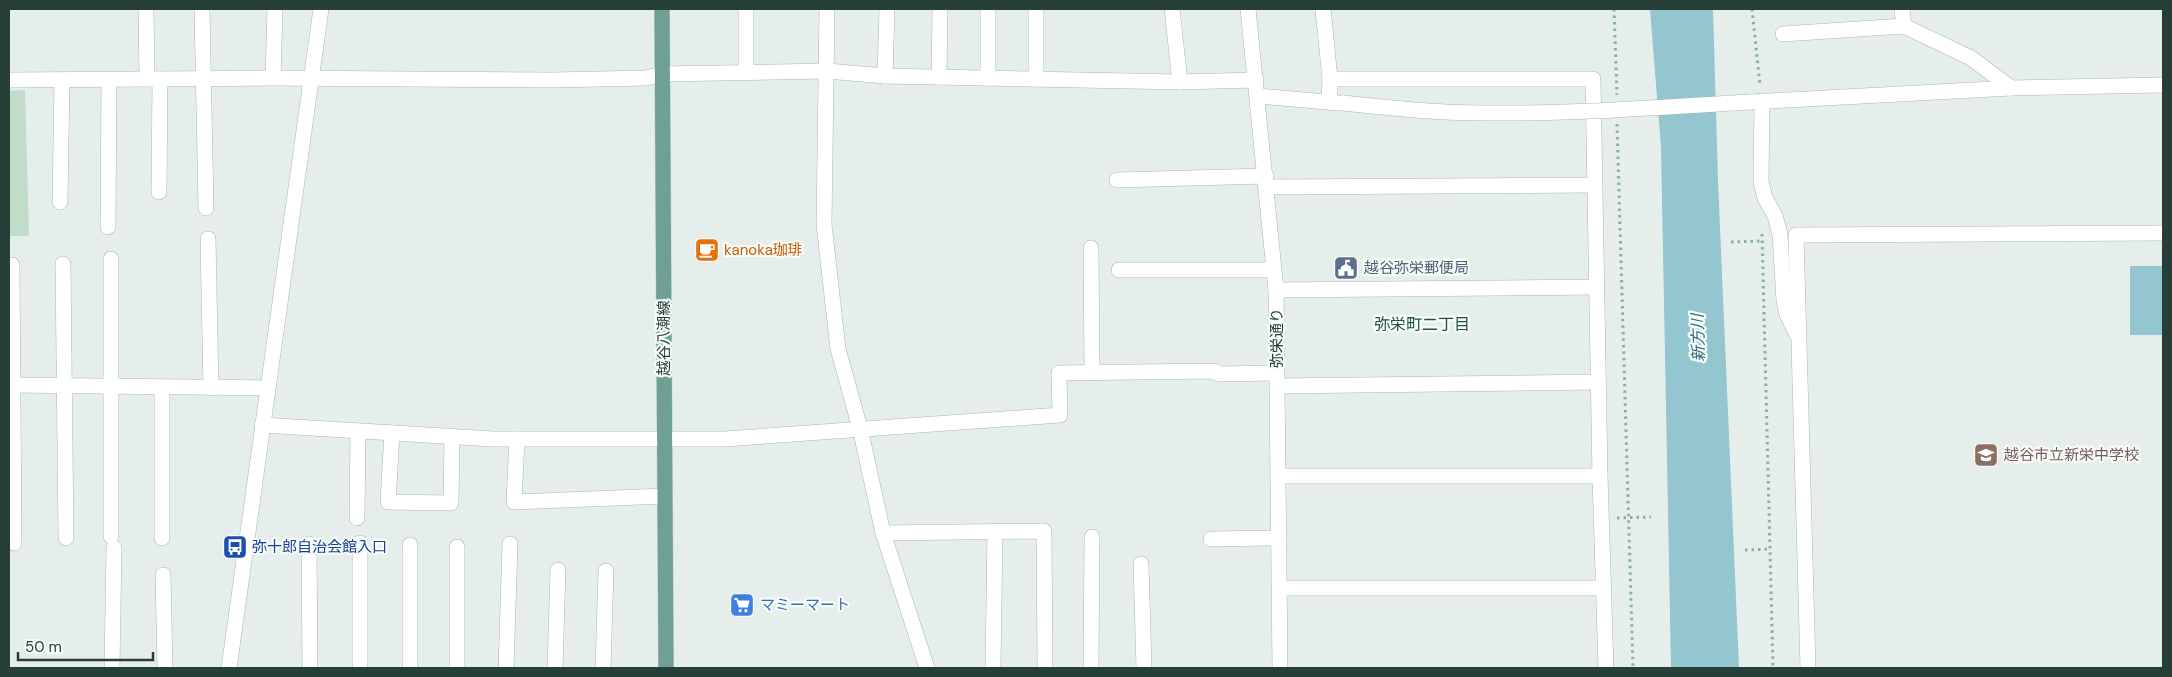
<svg xmlns="http://www.w3.org/2000/svg" width="2172" height="677" font-family="'DM Sans','Noto Sans JP',sans-serif">
<style>
.green{fill:#c1ddc9}
.water{fill:#93c6cf}
.lines{fill:none;stroke-linecap:round;stroke-linejoin:round}
.minor-casing{stroke:#a9b6b2;stroke-width:16}
.major-casing{stroke:#c2cac8;stroke-width:16}
.path{stroke:#89afa3;stroke-width:3;stroke-dasharray:2.5 4;stroke-linecap:butt}
.minor{stroke:#fff;stroke-width:15}
.major{stroke:#6ea093;stroke-width:15}
.minor-bridge-casing{stroke:#a9b6b2;stroke-width:16;stroke-linecap:butt}
.minor-bridge{stroke:#fff;stroke-width:15}
.labels{text-anchor:middle;dominant-baseline:central;stroke-width:4.5;stroke-linejoin:round;paint-order:stroke}
.food-label{font-size:15px;fill:#c56008;stroke:#f7fbf9;text-anchor:start}
.service-label{font-size:15px;fill:#4e5e75;stroke:#f7fbf9;text-anchor:start}
.street-label{font-size:15px;fill:#264039;stroke:#f7fbf9}
.education-label{font-size:15px;fill:#785e54;stroke:#f7fbf9;text-anchor:start}
.transit-label{font-size:15px;fill:#164399;stroke:#f7fbf9;text-anchor:start}
.shop-label{font-size:15px;fill:#366cbe;stroke:#f7fbf9;text-anchor:start}
.neighbourhood-label{font-size:16px;fill:#235145;stroke:#f7fbf9}
.water-label{font-size:16px;font-style:italic;fill:#236b78;stroke:#f7fbf9}
</style>
<rect width="100%" height="100%" fill="#e6eeeb"/>
<polygon class="green" points="25,90 29,236 9,236 9,91"/>
<g class="water">
<polygon points="1650,9 1713,9 1718,181 1739,668 1671,668 1661,147"/>
<rect x="2130" y="266" width="33" height="69"/>
</g>
<g class="lines">
<defs>
<g id="minor">
<polyline points="146,9 147,79"/>
<polyline points="202,9 206,208"/>
<polyline points="746,9 746,72"/>
<polyline points="827,9 824,224 838,349 860,428 883,533 927,668"/>
<polyline points="1036,9 1036,79"/>
<polyline points="1172,9 1180,82"/>
<polyline points="1248,9 1276,290 1280,668"/>
<polyline points="1323,9 1330,79 1329,102"/>
<polyline points="1902,9 1904,26"/>
<polyline points="1783,34 1904,26 1971,58 2011,88"/>
<polyline points="885,76 1180,82 1256,80"/>
<polyline points="939,77 940,9"/>
<polyline points="273,78 275,9"/>
<polyline points="988,78 988,9"/>
<polyline points="1330,79 1593,79 1600,476 1606,668"/>
<polyline points="9,80 273,78 553,80 646,78 662,74 827,71 885,76 887,9"/>
<polyline points="1258,96 1339,103"/>
<polyline points="1762,101 1761,182 1765,198 1775,216 1780,234 1784,300 1787,314 1796,333"/>
<polyline points="1750,102 2011,88 2163,85"/>
<polyline points="1117,180 1266,176"/>
<polyline points="1267,187 1595,185"/>
<polyline points="159,192 160,79"/>
<polyline points="60,202 62,80"/>
<polyline points="108,227 109,79"/>
<polyline points="208,239 211,388"/>
<polyline points="1091,248 1092,373"/>
<polyline points="111,259 111,536"/>
<polyline points="63,264 66,538"/>
<polyline points="12,265 14,543"/>
<polyline points="1119,270 1274,270"/>
<polyline points="1276,290 1597,287"/>
<polyline points="9,385 267,388"/>
<polyline points="1277,386 1598,382"/>
<polyline points="262,425 493,439 725,439 1060,415 1059,373 1213,371 1220,374 1277,373"/>
<polyline points="392,433 388,502 451,503 452,436"/>
<polyline points="517,439 514,502 665,496"/>
<polyline points="1279,476 1600,476"/>
<polyline points="357,518 358,431"/>
<polyline points="883,533 1044,531 1045,668"/>
<polyline points="162,538 162,387"/>
<polyline points="1211,539 1279,538"/>
<polyline points="309,544 310,668"/>
<polyline points="457,547 457,668"/>
<polyline points="1141,564 1144,668"/>
<polyline points="163,575 165,668"/>
<polyline points="1280,588 1603,588"/>
<polyline points="112,668 114,548"/>
<polyline points="229,668 321,9"/>
<polyline points="360,668 360,543"/>
<polyline points="410,668 410,545"/>
<polyline points="506,668 510,544"/>
<polyline points="555,668 558,570"/>
<polyline points="603,668 606,571"/>
<polyline points="993,668 995,531"/>
<polyline points="1091,668 1092,537"/>
<polyline points="1808,668 1796,235 2163,233"/>
</g>
<polyline id="major" points="662,9 666,668"/>
</defs>
<use href="#minor" class="minor-casing"/>
<use href="#major" class="major-casing"/>
<g class="path">
<polyline points="1614,9 1617,95"/>
<polyline points="1752,9 1760,85"/>
<polyline points="1617,124 1633,668"/>
<polyline points="1762,234 1773,668"/>
<polyline points="1731,242 1762,241"/>
<polyline points="1617,518 1651,517"/>
<polyline points="1745,550 1770,549"/>
</g>
<use href="#minor" class="minor"/>
<use href="#major" class="major"/>
<defs>
<path id="minor-bridge" d="M1343,103C1390,108 1436,113 1483,113C1572,114 1661,107 1750,102"/>
</defs>
<use href="#minor-bridge" class="minor-bridge-casing"/>
<use href="#minor-bridge" class="minor-bridge"/>
</g>
<defs>
<symbol id="cafe-square" viewBox="-11 -11 22 22"><rect x="-9" y="-9" width="18" height="18" rx="4" fill="#e8710a" stroke="#f7fbf9"/><path d="M-5.5-4.5H6V0H3Q3 3.5 0 3.5H-2.5Q-5.5 3.5-5.5 0ZM3-3.2v2h1.7v-2ZM-6 4.5H4V6H-6Z" fill="#fff"/></symbol>
<symbol id="civic-square" viewBox="-11 -11 22 22"><rect x="-9" y="-9" width="18" height="18" rx="4" fill="#5c6f8a" stroke="#f7fbf9"/><path d="M-.6-6.5H3V-4.5H.6V-3L4-1V1h2V6H-6V1h2V-1L-.6-3ZM-1.2 2.5V6h2.4V2.5Z" fill="#fff"/></symbol>
<symbol id="school-square" viewBox="-11 -11 22 22"><rect x="-9" y="-9" width="18" height="18" rx="4" fill="#8d6e63" stroke="#f7fbf9"/><path d="M0-5L7-2L0 1L-7-2ZM-4 1L0 2.5L4 1V4Q0 6-4 4Z" fill="#fff"/></symbol>
<symbol id="bus-square" viewBox="-11 -11 22 22"><rect x="-9" y="-9" width="18" height="18" rx="4" fill="#1a4fb4" stroke="#f7fbf9"/><path d="M-5-6H5V4H4V6H2V4H-2V6H-4V4H-5ZM-3.5-4V0h7V-4ZM-3.5 1.2v1.5H-2V1.2ZM2 1.2v1.5H3.5V1.2Z" fill="#fff"/></symbol>
<symbol id="supermarket-square" viewBox="-11 -11 22 22"><rect x="-9" y="-9" width="18" height="18" rx="4" fill="#3f7fe0" stroke="#f7fbf9"/><path d="M-6-5.5h2.5l.6 2H6L4.5 2H-2.5L-4.4-4H-6ZM-1.5 3.2a1.3 1.3 0 1 0 .1 0ZM3 3.2a1.3 1.3 0 1 0 .1 0Z" fill="#fff"/></symbol>
</defs>
<g fill-rule="evenodd">
<use href="#cafe-square" x="693" y="236" width="28" height="28"/>
<use href="#civic-square" x="1332" y="254" width="28" height="28"/>
<use href="#school-square" x="1972" y="441" width="28" height="28"/>
<use href="#bus-square" x="221" y="533" width="28" height="28"/>
<use href="#supermarket-square" x="728" y="591" width="28" height="28"/>
</g>
<g class="labels">
<g class="food-label">
<text x="724" y="250">kanoka珈琲</text>
</g>
<g class="service-label">
<text x="1364" y="268">越谷弥栄郵便局</text>
</g>
<g class="street-label">
<text transform="translate(664 338) rotate(-90)">越谷八潮線</text>
<text transform="translate(1277 338) rotate(-90)">弥栄通り</text>
</g>
<g class="education-label">
<text x="2004" y="455">越谷市立新栄中学校</text>
</g>
<g class="transit-label">
<text x="252" y="547">弥十郎自治会館入口</text>
</g>
<g class="shop-label">
<text x="760" y="605">マミーマート</text>
</g>
<g class="neighbourhood-label">
<text x="1422" y="324">弥栄町二丁目</text>
</g>
<g class="water-label">
<text transform="translate(1698 338) rotate(-92)">新方川</text>
</g>
</g>
<rect width="2172" height="677" fill="none" stroke="#264039" stroke-width="20"/>
<path d="M18 652v8h135v-8" fill="none" stroke="#264039" stroke-width="2.5"/>
<text x="25" y="652" font-size="15" fill="#264039" stroke="#f7fbf9" stroke-width="4" paint-order="stroke">50 m</text>
</svg>
